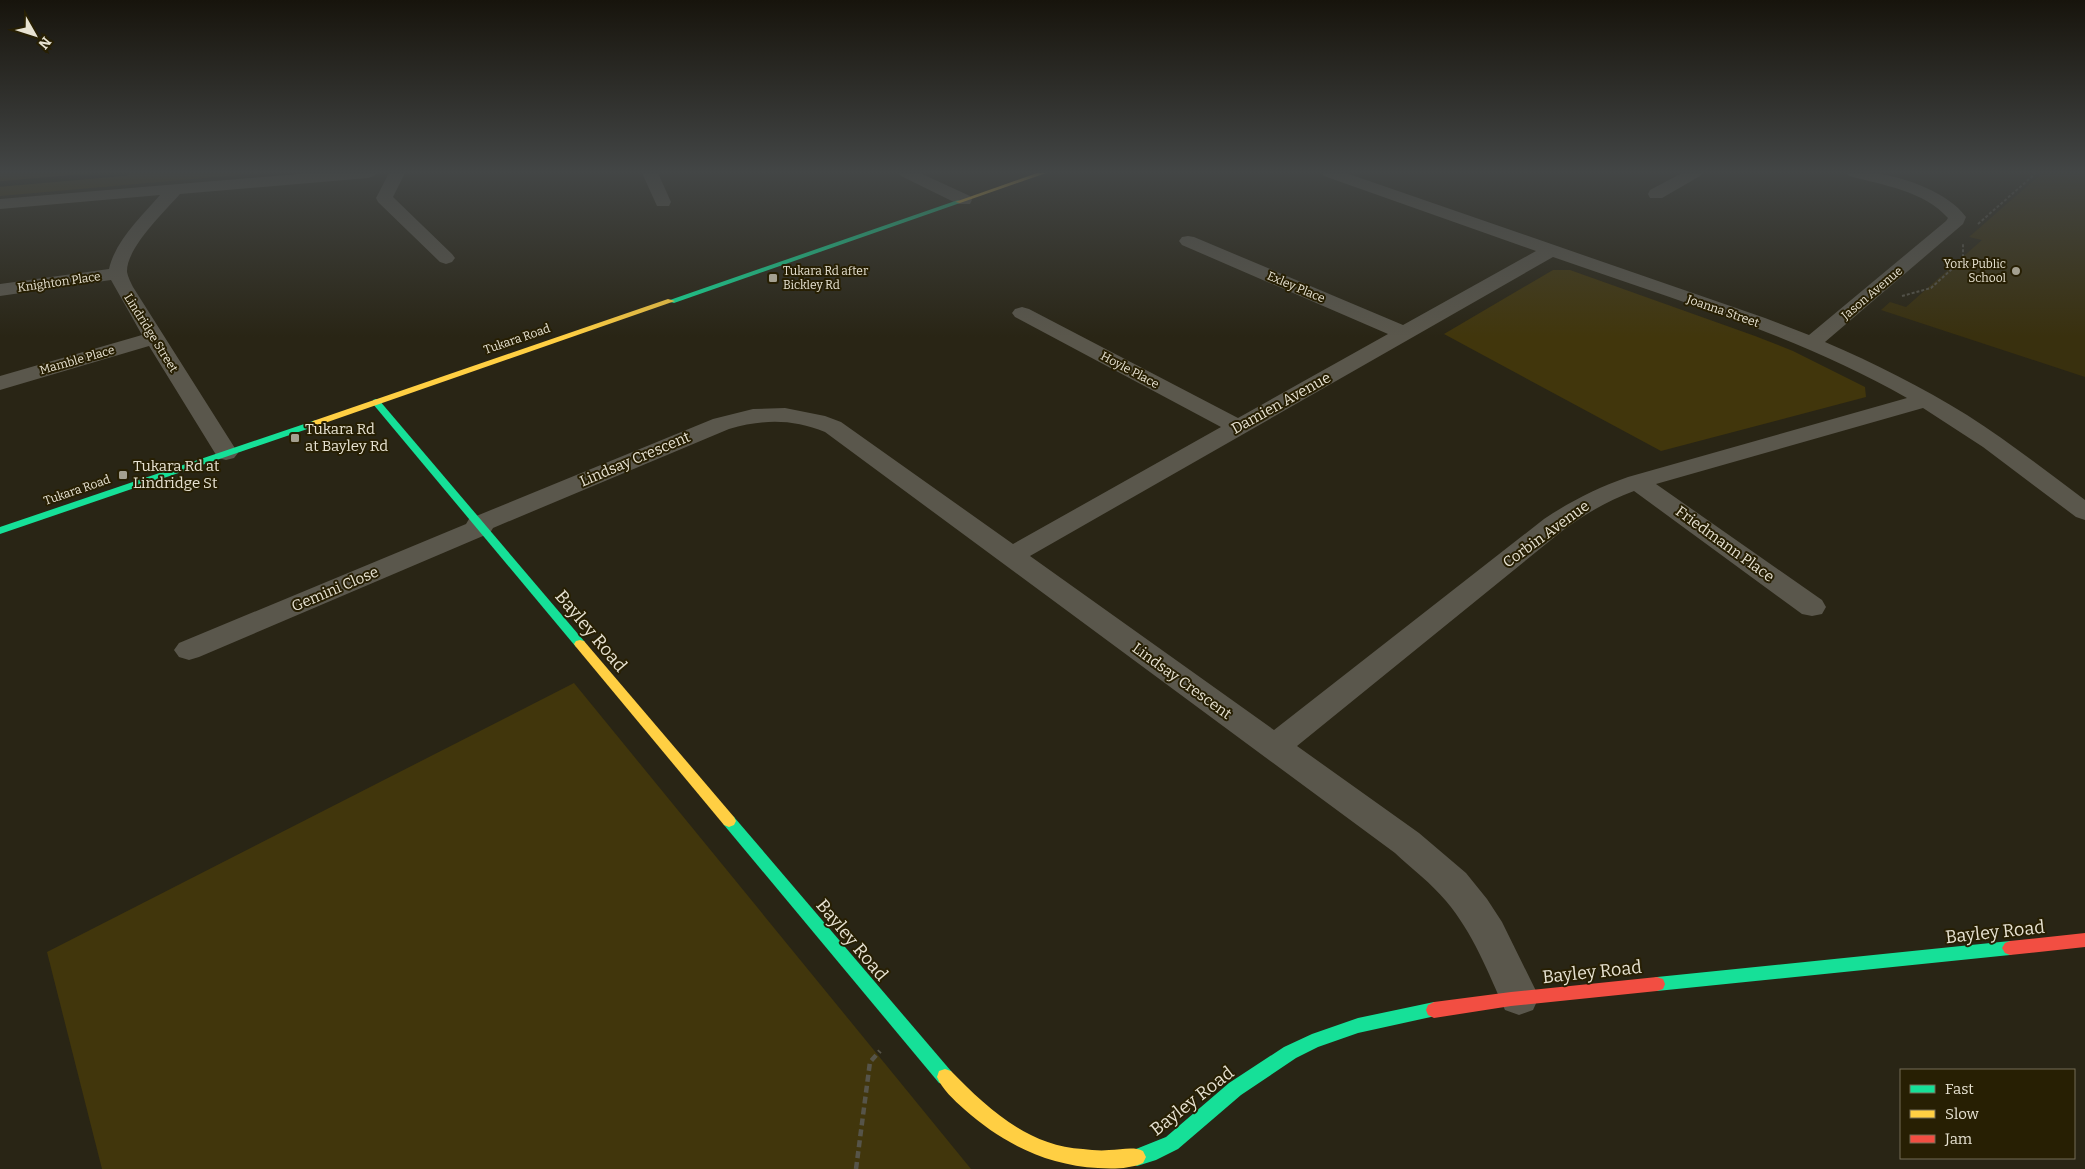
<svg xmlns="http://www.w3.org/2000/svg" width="2085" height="1169" font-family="Bitter,serif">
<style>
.built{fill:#39300e}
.green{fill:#41360c}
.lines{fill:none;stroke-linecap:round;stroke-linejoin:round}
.stream{stroke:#191608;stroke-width:5.5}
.path-far1{stroke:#565449;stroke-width:2;stroke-dasharray:3 2;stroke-linecap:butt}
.path{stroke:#565449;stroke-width:4.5;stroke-dasharray:7 4;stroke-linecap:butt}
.street{fill:#5a574c;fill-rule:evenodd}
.fast{fill:#16e098;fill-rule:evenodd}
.slow{fill:#ffcf43;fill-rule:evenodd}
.jam{fill:#f24e42;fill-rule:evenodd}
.poi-dot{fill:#a4a090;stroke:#271f03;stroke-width:2}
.labels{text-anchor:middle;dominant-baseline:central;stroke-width:4;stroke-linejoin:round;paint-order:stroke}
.far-poi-label{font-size:12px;fill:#e7e2d2;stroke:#271f03;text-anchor:end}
.far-street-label{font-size:12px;fill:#e7e2d2;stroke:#271f03}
.street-label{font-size:15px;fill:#e7e2d2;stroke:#271f03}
.poi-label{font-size:15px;fill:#e7e2d2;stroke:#271f03;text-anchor:start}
.near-street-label{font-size:18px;fill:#e7e2d2;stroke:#271f03}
</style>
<rect width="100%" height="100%" fill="#292515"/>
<polygon class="built" points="2042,173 2085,173 2085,377 1881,310 1890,302 1906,307 1982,240 1969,237"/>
<g class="green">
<polygon points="0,173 261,173 0,196"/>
<polygon points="1553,270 1570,270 1755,336 1793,351 1865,387 1866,397 1661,451 1444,334"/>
<polygon points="574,683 971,1169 102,1169 47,952"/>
</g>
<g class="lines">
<polyline class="stream" points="0,184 126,173"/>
<g class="path-far1">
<polyline points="1978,224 2036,173"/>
<polyline points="1902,296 1931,288 1963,259 1963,243"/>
</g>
<polyline class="path" points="856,1169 870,1062 880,1051"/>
<g class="street">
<path d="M310,173H376L374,176L368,178L180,194C165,211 126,248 127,272C128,277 131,283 133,287L238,453L234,458L226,460L218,458L149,346L0,390V376L142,335L111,280L0,296V284L109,269C115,241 142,216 160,195L0,209V199Z"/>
<polygon points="389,173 405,173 393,197 452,254 455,258 452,262 446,264 440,262 378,202 376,198"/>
<polygon points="642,173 658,173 671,202 669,206 657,206"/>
<polygon points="899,173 920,173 970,196 972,200 970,204 958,204 901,176"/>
<path d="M1322,173H1346L1765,318L1809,335L1946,221L1948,218C1924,191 1883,185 1849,176L1847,173C1856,173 1866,172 1875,173C1904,177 1948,192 1966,217L1963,224L1825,342C1874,363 1922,387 1967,415C2008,441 2046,471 2085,500V520L2076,517L1983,447L1923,408L1656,484L1822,600L1826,607L1822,614L1812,616L1802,614L1634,491C1607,501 1585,514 1562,531L1297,746L1419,833L1466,873L1487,899L1502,922L1539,997L1533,1010L1519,1015L1505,1010C1488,972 1473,933 1446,901C1431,883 1412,869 1395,853L825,432C793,419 763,419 729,429L493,528L490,533L199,657L189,660L179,657L174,650L179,643L466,524L469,519L713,419L753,409L785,408L825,416L841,422L1013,544L1221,427L1015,317L1012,313L1015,309L1022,307L1029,309L1238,418L1388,334L1182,245L1179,241L1182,237L1188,236L1194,237L1403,325L1536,251L1324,176ZM1553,257C1672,299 1797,335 1907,398L1628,477C1597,488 1571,501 1544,519L1274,730L1030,556Z"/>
<polygon points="1682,173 1702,173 1700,176 1662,198 1650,198 1648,194 1650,190"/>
</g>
<g class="fast">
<polygon points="958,200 960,201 960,203 674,303 667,301"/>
<polygon points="376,399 379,400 584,641 586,644 584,647 576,647 373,404 373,400"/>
<polygon points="316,420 319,421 319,425 0,534 0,527"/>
<polygon points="729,815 734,817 951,1071 953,1077 951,1083 945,1085 939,1083 724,825 722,821 724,817"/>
<polygon points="2010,941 2015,943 2018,948 2015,953 2010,955 1657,991 1651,989 1649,984 1651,979 1657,977"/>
<polygon points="1434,1002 1440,1005 1442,1010 1440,1015 1358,1033 1318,1047 1296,1058 1241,1095 1178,1149 1156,1160 1137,1166 1131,1163 1128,1157 1131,1151 1166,1137 1229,1083 1284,1047 1312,1034 1358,1018"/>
</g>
<g class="slow">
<polygon points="1037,173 1046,173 960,203 955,202"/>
<polygon points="668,299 675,301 319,425 316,426 311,423 313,421"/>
<polygon points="580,640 584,641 734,817 736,821 734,825 729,827 724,825 576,647 574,644 576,641"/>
<path d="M945,1069L951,1071C987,1108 1028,1146 1083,1149C1091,1150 1101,1151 1109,1150C1121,1150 1133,1146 1143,1151L1146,1157L1143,1163C1130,1169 1112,1169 1098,1168C1046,1165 1002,1143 964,1109C954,1100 942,1089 937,1077L939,1071Z"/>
</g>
<g class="jam">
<polygon points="2085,933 2085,947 2010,955 2005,953 2002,948 2005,943 2010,941"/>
<polygon points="1657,977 1663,979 1665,984 1663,989 1657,991 1511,1006 1434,1018 1428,1015 1426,1010 1428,1005 1434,1002 1511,992"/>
</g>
</g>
<linearGradient id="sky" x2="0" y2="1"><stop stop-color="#17140c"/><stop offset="0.51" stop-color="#434646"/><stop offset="1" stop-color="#434646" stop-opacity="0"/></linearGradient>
<rect width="2085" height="337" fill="url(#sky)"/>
<g class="poi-dot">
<circle cx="2016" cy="271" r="5"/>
<rect x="768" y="273" width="10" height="10" rx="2.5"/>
<rect x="290" y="433" width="10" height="10" rx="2.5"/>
<rect x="118" y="470" width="10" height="10" rx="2.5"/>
</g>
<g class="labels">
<g class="far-poi-label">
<text x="2006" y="264">York Public<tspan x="2006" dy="14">School</tspan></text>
<text x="783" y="271" text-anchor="start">Tukara Rd after<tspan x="783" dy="14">Bickley Rd</tspan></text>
</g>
<g class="far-street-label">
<text transform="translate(59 282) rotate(-8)">Knighton Place</text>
<text transform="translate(1296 287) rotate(23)">Exley Place</text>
<text transform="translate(1872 293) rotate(-40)">Jason Avenue</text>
<text transform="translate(1723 311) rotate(19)">Joanna Street</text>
<text transform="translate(151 333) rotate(58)">Lindridge Street</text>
<text transform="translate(517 339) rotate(-19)">Tukara Road</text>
<text transform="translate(77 360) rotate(-16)">Mamble Place</text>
<text transform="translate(1130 370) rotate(28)">Hoyle Place</text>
<text transform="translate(77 490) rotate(-19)">Tukara Road</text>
</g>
<g class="street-label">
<text transform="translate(1281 403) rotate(-29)">Damien Avenue</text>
<text transform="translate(635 459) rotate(-23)">Lindsay Crescent</text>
<text transform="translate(1546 534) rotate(-36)">Corbin Avenue</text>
<text transform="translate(1725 544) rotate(36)">Friedmann Place</text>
<text transform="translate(335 589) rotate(-23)">Gemini Close</text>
<text transform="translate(1182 681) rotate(36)">Lindsay Crescent</text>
</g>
<g class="poi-label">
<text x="305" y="429">Tukara Rd<tspan x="305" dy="17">at Bayley Rd</tspan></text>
<text x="133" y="466">Tukara Rd at<tspan x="133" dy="17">Lindridge St</tspan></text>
</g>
<g class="near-street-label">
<text transform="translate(591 631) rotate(50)">Bayley Road</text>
<text transform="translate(1995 932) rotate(-6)">Bayley Road</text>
<text transform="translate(852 940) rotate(50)">Bayley Road</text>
<text transform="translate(1592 972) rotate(-6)">Bayley Road</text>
<text transform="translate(1192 1101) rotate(-38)">Bayley Road</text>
</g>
</g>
<rect x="1900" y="1069" width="175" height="90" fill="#271f03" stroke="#746d56"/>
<rect x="1910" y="1085" width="25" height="8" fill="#16e098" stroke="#746d56"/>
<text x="1945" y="1094" font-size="15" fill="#e7e2d2">Fast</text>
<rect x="1910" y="1110" width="25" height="8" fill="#ffcf43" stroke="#746d56"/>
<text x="1945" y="1119" font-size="15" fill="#e7e2d2">Slow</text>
<rect x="1910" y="1135" width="25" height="8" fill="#f24e42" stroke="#746d56"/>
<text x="1945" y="1144" font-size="15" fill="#e7e2d2">Jam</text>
<g transform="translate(35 35) rotate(129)" stroke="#271f03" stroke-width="4" paint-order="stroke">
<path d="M0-4L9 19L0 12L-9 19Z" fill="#e7e2d2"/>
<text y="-8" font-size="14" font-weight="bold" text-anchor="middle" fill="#e7e2d2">N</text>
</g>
</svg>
